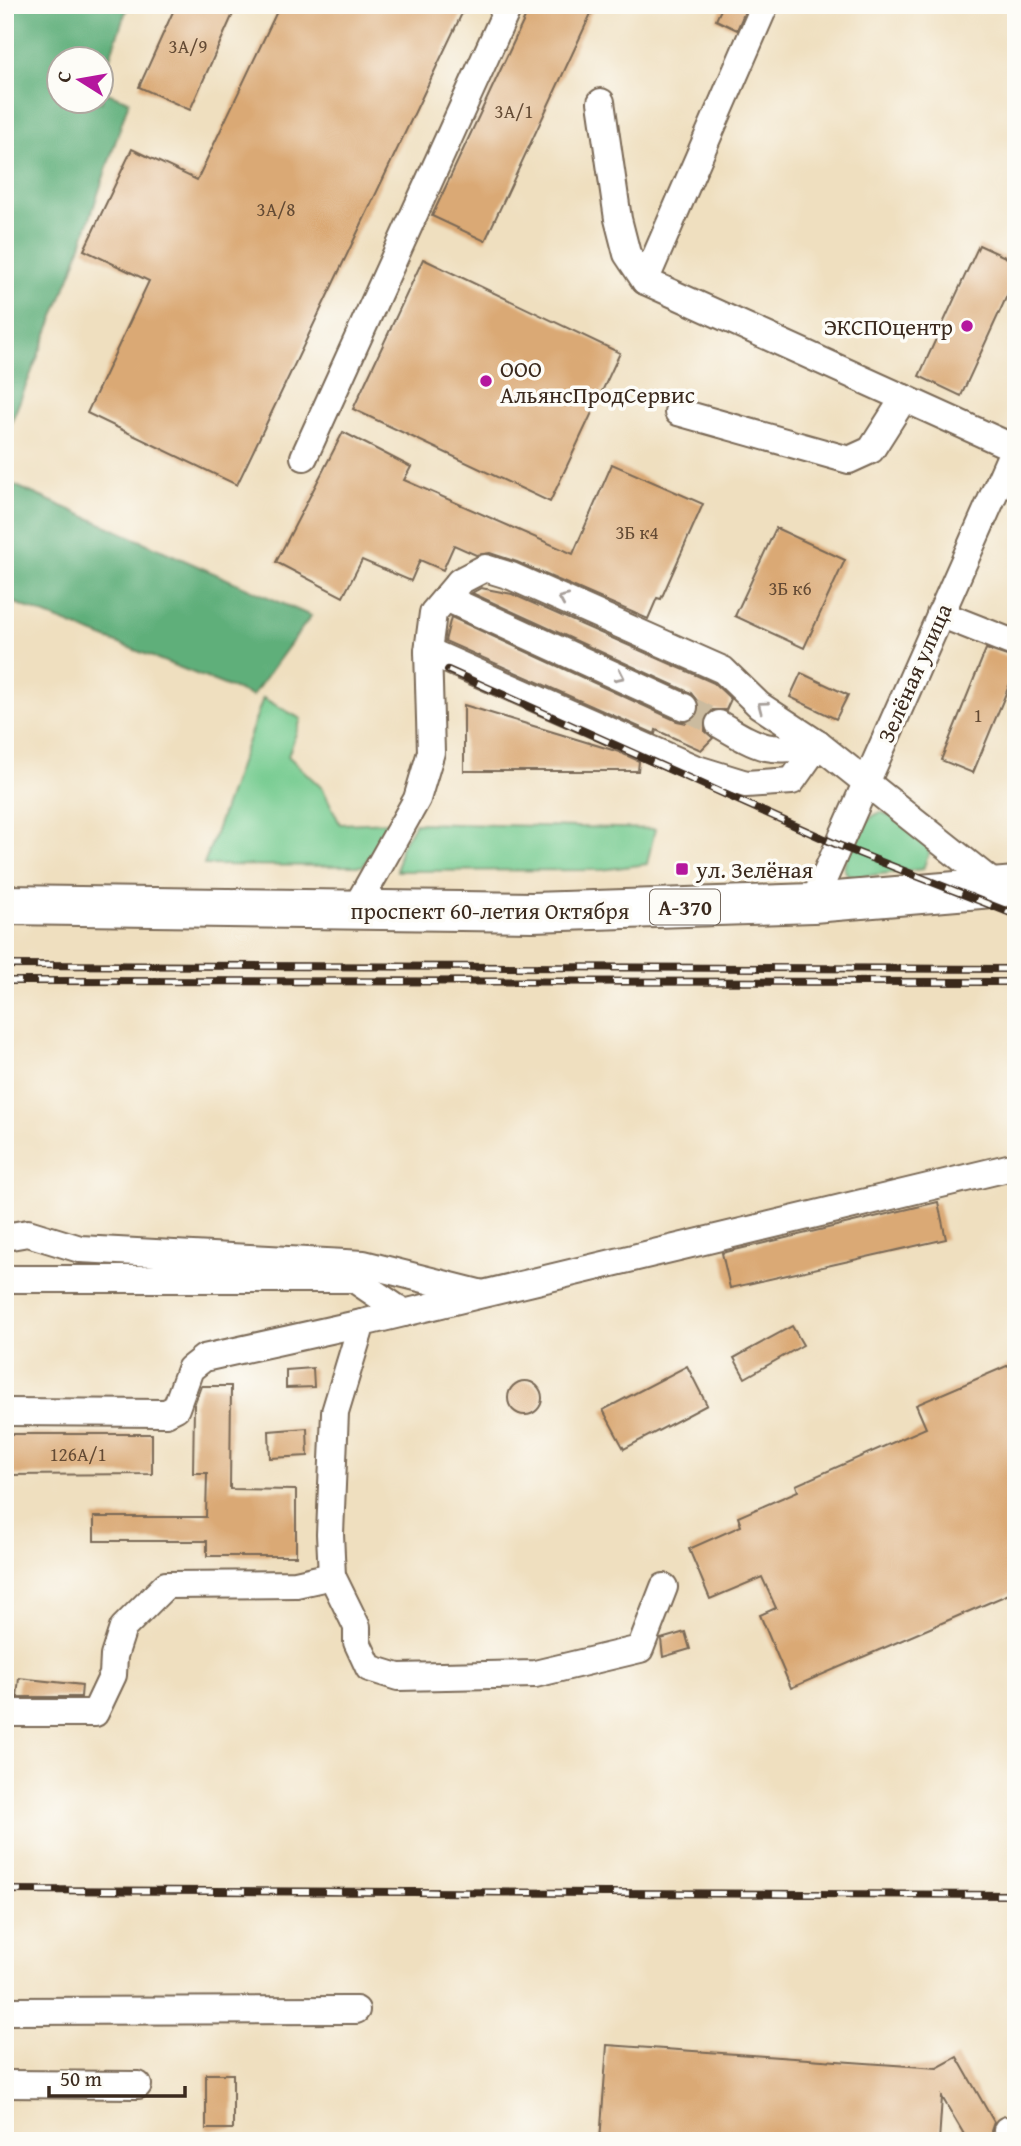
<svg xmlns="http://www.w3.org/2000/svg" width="1021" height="2146" font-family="'Gentium Book Plus',serif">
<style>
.green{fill:#74cb8f;stroke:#587a56;stroke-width:2}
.forest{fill:#5faf7a;stroke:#4d6c4c;stroke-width:2}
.building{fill:#daa974}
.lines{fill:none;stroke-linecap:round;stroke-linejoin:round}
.minor-tunnel{stroke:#cbbb9f;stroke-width:26;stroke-dasharray:26 13;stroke-linecap:butt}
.minor-casing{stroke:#7a6956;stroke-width:30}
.highway-casing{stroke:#7a6956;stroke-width:42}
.minor{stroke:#fff;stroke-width:26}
.highway{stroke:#fff;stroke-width:38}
.rail-casing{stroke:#3b2a1e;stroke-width:8}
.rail{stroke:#fdfcf7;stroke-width:5;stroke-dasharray:16;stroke-linecap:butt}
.oneway{stroke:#a79f9a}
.poi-dot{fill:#b5179e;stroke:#fdfcf7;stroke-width:2.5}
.labels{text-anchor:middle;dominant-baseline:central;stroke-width:7;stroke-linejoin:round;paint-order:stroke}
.number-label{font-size:19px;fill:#634a34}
.shield{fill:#fdfcf7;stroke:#75695f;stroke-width:2}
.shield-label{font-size:21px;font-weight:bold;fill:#3b2a1e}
.poi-label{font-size:23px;fill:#3b2a1e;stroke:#fdfcf7;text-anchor:start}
.street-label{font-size:23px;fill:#3b2a1e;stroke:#fdfcf7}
</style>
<rect width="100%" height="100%" fill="#fdfcf7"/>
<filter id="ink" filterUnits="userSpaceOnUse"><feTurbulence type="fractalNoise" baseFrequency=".0143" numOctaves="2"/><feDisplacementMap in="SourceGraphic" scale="14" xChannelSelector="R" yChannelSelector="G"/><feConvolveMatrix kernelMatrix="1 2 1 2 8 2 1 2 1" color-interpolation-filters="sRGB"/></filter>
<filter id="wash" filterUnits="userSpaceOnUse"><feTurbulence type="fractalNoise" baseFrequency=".00686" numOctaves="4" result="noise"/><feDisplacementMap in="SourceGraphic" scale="28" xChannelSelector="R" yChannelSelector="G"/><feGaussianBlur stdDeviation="1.57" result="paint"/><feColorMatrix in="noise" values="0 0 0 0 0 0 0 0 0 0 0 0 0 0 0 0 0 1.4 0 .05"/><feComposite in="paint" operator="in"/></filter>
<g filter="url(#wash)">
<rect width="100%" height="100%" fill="#efdfbf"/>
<g class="green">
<polygon points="263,698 301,719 288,756 323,789 340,824 391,822 363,866 204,865"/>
<path d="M881,812C900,819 919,833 930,850L923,869L857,877L848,875L844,869C846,848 861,819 881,812Z"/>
<polygon points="415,823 655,829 647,864 601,870 397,871 400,848"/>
</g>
<g class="forest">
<polygon points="5,5 128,5 102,80 102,60 60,60 60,102 102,102 102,91 129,101 73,269 5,438"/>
<polygon points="5,481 311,616 252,696 5,599"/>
</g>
<g id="blocks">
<g class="building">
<polygon points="176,5 237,5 190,110 139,87"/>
<polygon points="280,5 466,5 237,485 87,413 149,281 84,250 132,149 197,180"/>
<polygon points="531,5 595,5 485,241 432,216"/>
<polygon points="723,5 746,9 737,30 716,20"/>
<polygon points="979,245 1016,262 1016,276 961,396 919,376"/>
<polygon points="423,259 620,353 550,502 353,409"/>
<polygon points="343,432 411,467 404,480 573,554 612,464 703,504 661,599 657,598 648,619 517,562 490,553 476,555 454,545 443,570 420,560 411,581 362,560 343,597 276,562"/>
<polygon points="776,528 845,560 804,648 735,616"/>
<polygon points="481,588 512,594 714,683 731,699 726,710 712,710 705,717 705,731 713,738 701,750 656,730 655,734 445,641 451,617 677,721 686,723 698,714 700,705 691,693 472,593"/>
<polygon points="986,649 1016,659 1016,669 973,773 941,760"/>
<polygon points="801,673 848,695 836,719 790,697"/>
<polygon points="464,705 619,752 639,761 638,771 464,771"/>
<polygon points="938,1202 946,1239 730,1288 722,1253"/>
<polygon points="792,1326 803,1345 745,1378 734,1358"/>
<polygon points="1016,1362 1016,1591 791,1688 760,1615 776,1608 762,1577 710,1599 689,1549 741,1526 738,1517 798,1491 796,1485 926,1428 916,1405"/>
<polygon points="687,1366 707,1405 624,1449 603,1410"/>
<polygon points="313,1368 314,1387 286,1388 286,1370"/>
<circle cx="525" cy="1398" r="17"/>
<polygon points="201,1386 231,1386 230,1489 296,1490 296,1556 207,1556 207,1541 94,1541 94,1517 206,1517 207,1473 193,1473 194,1405"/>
<polygon points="307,1428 308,1456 270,1458 269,1431"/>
<polygon points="5,1434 152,1434 152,1474 5,1475"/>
<polygon points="685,1632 690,1649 663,1657 661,1639"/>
<polygon points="19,1678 82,1685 81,1697 17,1697"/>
<polygon points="607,2045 937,2068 957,2057 994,2122 991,2131 995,2141 968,2141 942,2097 939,2141 600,2141"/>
<rect x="206" y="2074" width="27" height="55"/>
</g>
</g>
</g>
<g filter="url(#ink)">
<use href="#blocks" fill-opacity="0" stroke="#7a6956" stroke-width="2"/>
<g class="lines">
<polyline class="minor-tunnel" points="684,707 719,724"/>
<defs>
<g id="minor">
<polyline points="601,102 618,219 627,254 645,281 1014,448"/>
<polyline points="645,281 765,5"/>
<polyline points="678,412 849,460 871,450 904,398"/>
<polyline points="304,457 509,5"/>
<polyline points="446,598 684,707"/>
<polyline points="940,614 1016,644"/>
<polyline points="428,651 694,768 746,784 792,781 818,744"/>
<path d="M719,724C763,750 768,753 818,744"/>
<polyline points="813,903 1016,444"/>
<polyline points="354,911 417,799 431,752 428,651 433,613 460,581 485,568 511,576 723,670 759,705 818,744 999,888"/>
<polyline points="5,1237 28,1233 80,1249 364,1264 479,1293"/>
<polyline points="7,1279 354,1279 404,1313"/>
<polyline points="5,1412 166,1413 176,1408 190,1369 204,1358 362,1323"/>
<polyline points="664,1587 640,1649 535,1674 398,1677 369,1668 357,1642 357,1627 332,1576 330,1534 335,1412 362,1323 1016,1166"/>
<polyline points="15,1713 95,1713 113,1675 114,1656 123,1628 166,1585 296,1584 332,1576"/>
<polyline points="5,2011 356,2010"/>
<polyline points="5,2084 138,2085"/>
<polyline points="1007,2130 1014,2141"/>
</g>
<polyline id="highway" points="5,905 532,912 813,903 1016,886"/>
</defs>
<use href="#minor" class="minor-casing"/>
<use href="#highway" class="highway-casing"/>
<use href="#minor" class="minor"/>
<use href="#highway" class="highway"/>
<defs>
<g id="rail">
<polyline points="448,670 838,845 1016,915"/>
<polyline points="5,965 1016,969"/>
<polyline points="5,981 1016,982"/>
<polyline points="5,1890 1016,1895"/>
</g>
</defs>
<use href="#rail" class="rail-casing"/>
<use href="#rail" class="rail"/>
</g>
<defs><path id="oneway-chevron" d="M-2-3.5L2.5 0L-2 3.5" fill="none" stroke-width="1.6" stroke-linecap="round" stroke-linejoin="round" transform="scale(1.75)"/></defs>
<g class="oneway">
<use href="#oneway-chevron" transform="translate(563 599) rotate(-156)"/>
<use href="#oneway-chevron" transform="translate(620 676) rotate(25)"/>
<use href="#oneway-chevron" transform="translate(762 706) rotate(-143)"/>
</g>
</g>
<g class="poi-dot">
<circle cx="967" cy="326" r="7"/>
<circle cx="486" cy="381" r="7"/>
<rect x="675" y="862" width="14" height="14" rx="3.5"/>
</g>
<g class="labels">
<g class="number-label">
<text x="188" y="46">3А/9</text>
<text x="514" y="111">3А/1</text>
<text x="276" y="209">3А/8</text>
<text x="637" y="532">3Б к4</text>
<text x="790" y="588">3Б к6</text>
<text x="978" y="715">1</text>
<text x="78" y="1454">126А/1</text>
</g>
<rect class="shield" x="650" y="889.5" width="70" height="35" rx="5"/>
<g class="shield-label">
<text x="685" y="907">А-370</text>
</g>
<g class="poi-label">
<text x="953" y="326" text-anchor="end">ЭКСПОцентр</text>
<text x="500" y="368">ООО<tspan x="500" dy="26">АльянсПродСервис</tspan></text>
<text x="696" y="869">ул. Зелёная</text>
</g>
<g class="street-label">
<text transform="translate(914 673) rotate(-66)">Зелёная улица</text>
<text x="490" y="910">проспект 60-летия Октября</text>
</g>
</g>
<rect width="1021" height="2146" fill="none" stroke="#fdfcf7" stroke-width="28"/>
<g transform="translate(80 80) rotate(281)"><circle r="33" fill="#fdfcf7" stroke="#afa8a0" stroke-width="2"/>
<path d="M0-5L12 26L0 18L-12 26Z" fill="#b5179e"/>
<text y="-10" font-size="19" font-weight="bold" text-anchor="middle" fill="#3b2a1e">С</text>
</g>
<path d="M49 2086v10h136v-10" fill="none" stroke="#3b2a1e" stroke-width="3.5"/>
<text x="60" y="2086" font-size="21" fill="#3b2a1e" stroke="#fdfcf7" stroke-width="5" paint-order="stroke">50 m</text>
</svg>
